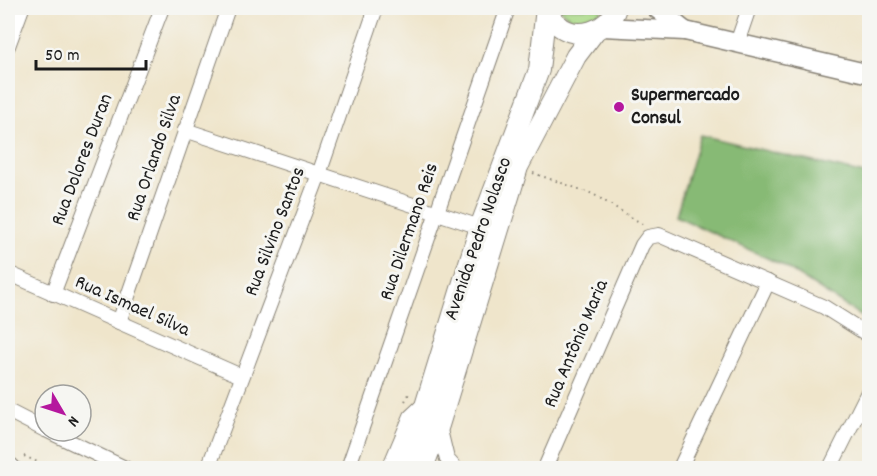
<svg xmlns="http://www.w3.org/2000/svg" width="877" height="476" font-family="Dekko,sans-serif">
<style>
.green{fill:#aada87;stroke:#637b52;stroke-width:1.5}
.forest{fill:#87ba74;stroke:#526b48;stroke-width:1.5}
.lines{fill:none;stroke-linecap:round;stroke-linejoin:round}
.minor-casing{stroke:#868074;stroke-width:16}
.tertiary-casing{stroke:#868074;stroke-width:21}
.secondary-casing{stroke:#868074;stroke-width:22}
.path{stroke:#868074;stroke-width:2;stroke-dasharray:1.5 4.5;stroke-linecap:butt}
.minor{stroke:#fff;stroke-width:14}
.tertiary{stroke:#fff;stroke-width:18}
.secondary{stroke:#fff;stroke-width:20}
.poi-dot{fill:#b5179e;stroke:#f6f6f2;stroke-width:2}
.labels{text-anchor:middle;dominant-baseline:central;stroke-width:6;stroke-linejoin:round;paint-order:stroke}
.poi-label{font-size:20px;font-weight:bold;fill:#1c1c1c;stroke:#f6f6f2;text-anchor:start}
.street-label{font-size:20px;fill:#1c1c1c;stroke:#f6f6f2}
</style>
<rect width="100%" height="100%" fill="#f6f6f2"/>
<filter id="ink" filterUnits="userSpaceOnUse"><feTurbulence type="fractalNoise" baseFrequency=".0167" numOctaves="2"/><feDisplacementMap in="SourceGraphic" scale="12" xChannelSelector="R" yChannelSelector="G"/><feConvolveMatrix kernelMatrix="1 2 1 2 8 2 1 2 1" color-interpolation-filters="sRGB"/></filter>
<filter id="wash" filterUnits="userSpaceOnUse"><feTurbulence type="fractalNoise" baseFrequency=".008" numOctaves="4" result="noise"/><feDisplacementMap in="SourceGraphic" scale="24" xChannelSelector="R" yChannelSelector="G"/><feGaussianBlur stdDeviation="1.35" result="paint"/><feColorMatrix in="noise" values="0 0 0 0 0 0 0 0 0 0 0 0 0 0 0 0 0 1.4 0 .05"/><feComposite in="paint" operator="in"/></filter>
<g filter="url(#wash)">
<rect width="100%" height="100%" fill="#efe5cb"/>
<path class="green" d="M559,8H604C591,23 571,24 559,8Z"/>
<polygon class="forest" points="700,135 869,175 869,321 782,265 676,216"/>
</g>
<g filter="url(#ink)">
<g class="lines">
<defs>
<g id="minor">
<polyline points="737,43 749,8"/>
<polyline points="8,46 22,8"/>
<polyline points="185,130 480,227"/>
<polyline points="8,273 241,376"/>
<polyline points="53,294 162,8"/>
<polyline points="119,322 228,8"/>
<polyline points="8,411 45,430"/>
<polyline points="439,426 447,459 455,468"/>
<polyline points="48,431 125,468"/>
<polyline points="208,468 319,174 376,8"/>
<polyline points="348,468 508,8"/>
<polyline points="389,468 411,416 426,402"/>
<polyline points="545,468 642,245 648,237 659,235 824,307 870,336"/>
<polyline points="680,468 768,282"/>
<polyline points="830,468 870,388"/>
</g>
<g id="tertiary">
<polyline points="656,8 685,31"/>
<polyline points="603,27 685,31 870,74"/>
</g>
<g id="secondary">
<path d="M546,8C549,13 552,21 557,24C576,42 609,31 616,8"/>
<polyline points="8,468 10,468"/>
<polyline points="406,468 480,227 539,70 546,8"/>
<polyline points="423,468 439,425 518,167 576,56 595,31"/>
</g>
</defs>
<use href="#minor" class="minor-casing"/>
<use href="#tertiary" class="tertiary-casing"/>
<use href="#secondary" class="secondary-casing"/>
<g class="path">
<polyline points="533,173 593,194 644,225"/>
<polyline points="405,401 411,391"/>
<polyline points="24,456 51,468"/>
</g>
<use href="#minor" class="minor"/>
<use href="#tertiary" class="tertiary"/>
<use href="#secondary" class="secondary"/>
</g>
</g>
<circle class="poi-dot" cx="619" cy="107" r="6"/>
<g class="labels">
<g class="poi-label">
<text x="631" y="96">Supermercado<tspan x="631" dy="23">Consul</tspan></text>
</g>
<g class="street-label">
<text transform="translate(155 158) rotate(-71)">Rua Orlando Silva</text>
<text transform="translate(83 160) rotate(-69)">Rua Dolores Duran</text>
<text transform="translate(276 232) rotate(-69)">Rua Silvino Santos</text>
<text transform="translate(410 232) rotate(-71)">Rua Dilermano Reis</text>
<text transform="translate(479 239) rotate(-71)">Avenida Pedro Nolasco</text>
<text transform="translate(132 307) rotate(24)">Rua Ismael Silva</text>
<text transform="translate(577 344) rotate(-67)">Rua Antônio Maria</text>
</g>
</g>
<rect width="877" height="476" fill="none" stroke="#f6f6f2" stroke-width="30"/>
<g transform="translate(63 413) rotate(129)"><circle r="28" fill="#f6f6f2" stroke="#9f9f9c" stroke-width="1.5"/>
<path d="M0-4.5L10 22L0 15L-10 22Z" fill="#b5179e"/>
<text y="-9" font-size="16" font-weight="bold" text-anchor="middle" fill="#1c1c1c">N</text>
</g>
<path d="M36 60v9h110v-9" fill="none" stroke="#1c1c1c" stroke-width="3"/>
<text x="45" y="60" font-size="18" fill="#1c1c1c" stroke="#f6f6f2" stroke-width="4.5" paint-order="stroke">50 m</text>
</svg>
